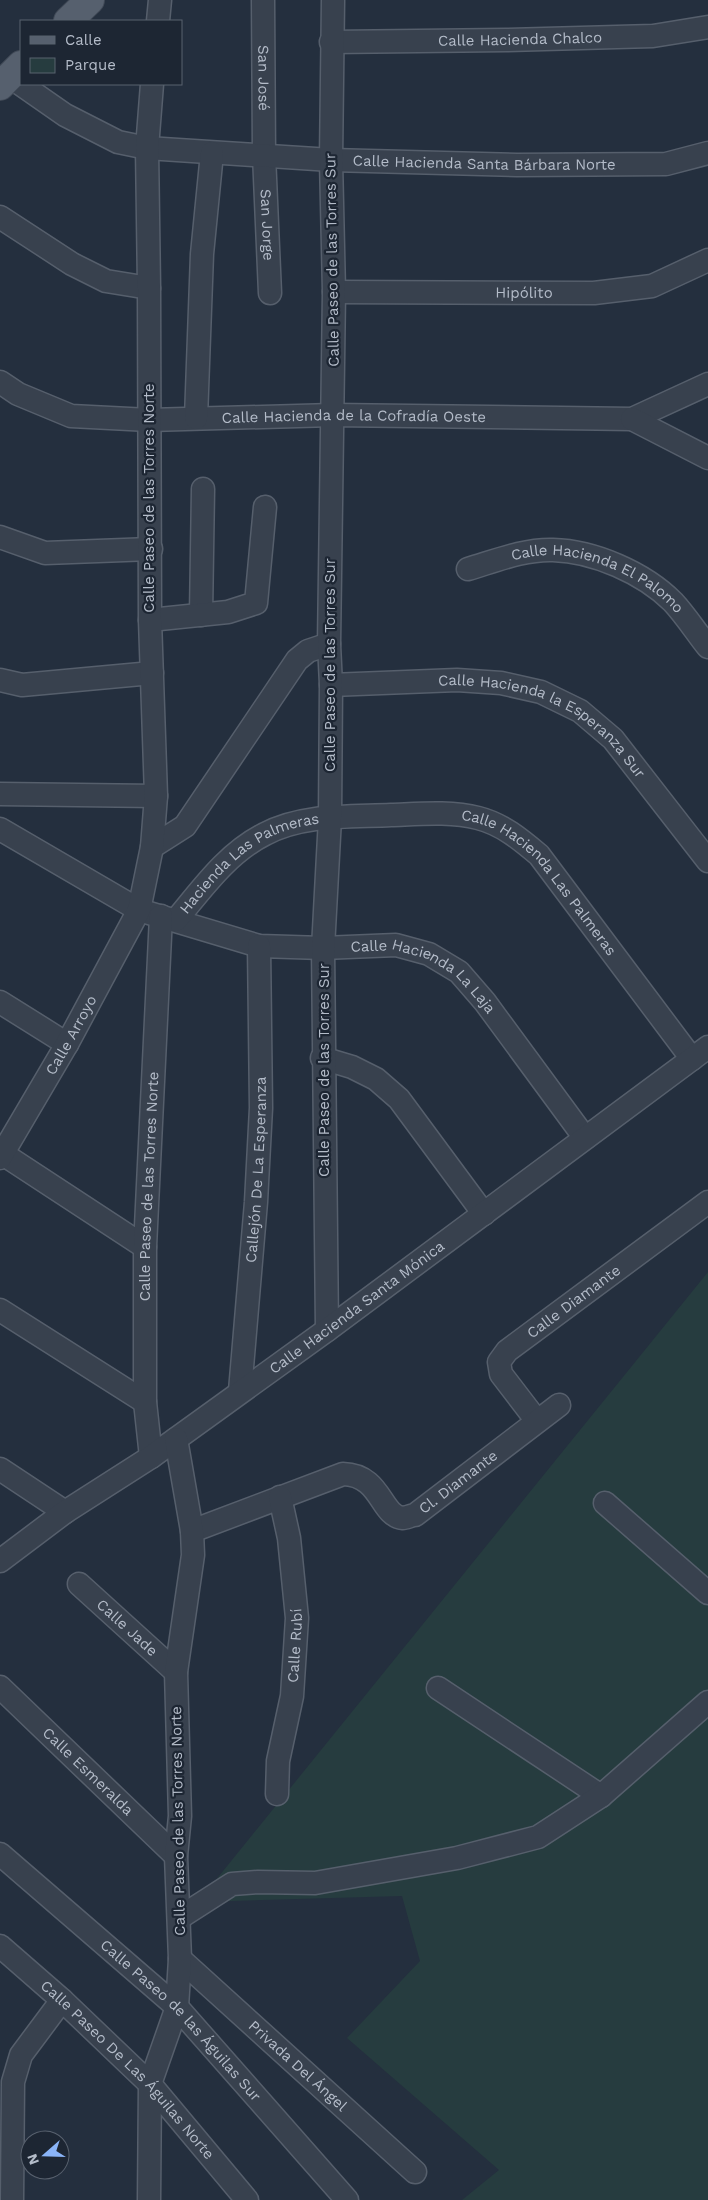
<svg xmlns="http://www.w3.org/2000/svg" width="708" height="2200" font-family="'Work Sans',sans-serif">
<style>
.green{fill:#263c3f}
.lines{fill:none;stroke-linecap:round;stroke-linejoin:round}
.minor-casing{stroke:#565f6c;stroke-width:25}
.major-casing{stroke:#414a57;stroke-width:30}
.minor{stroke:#38414e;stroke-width:22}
.major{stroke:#56606e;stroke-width:28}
.labels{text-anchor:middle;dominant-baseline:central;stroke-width:4.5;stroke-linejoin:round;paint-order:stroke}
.street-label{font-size:15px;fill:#b4bcc9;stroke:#1d2633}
</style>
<rect width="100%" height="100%" fill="#242f3e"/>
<polygon class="green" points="708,1272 708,2200 462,2200 499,2170 347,2038 420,1961 402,1896 198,1902"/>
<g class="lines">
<defs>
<g id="minor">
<path id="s1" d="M263,0L264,155L270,293"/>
<polyline points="158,21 160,0"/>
<path id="s2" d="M331,42L506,40L653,36L708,27"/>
<path id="s3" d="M9,76L65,115L118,142L147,148L331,160L517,165L666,164L708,153"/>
<polyline points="0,217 72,264 106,281 149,288"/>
<path id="s4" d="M334,292L594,293L652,286L708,260"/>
<path id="s5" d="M0,382L18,394L71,416L149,420L333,415L632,419L708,384"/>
<polyline points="196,418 202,254 212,153"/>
<polyline points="632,419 708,458"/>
<polyline points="0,537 45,553 151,549"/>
<path id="s6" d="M468,569C495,561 524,549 553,550C594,551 644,573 673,602C686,616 696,632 708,647"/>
<polyline points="201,615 203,489"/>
<polyline points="150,620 228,612 256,603 265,507"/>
<polyline points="0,680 22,685 152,673"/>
<path id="s7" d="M331,685L457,680L501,683L541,692L580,711L613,739L708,861"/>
<polyline points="0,794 156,796"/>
<path id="s8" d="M0,829L139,910L259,946L323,948L396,945L429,954L459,972L485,1002L585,1138"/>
<polyline points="152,847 185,826 297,660 308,651 329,644"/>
<path id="s9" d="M176,920C202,889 227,853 265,834C302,814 350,817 391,815C419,814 451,811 478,818C502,824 520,839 539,855L692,1059"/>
<polyline points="0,1002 67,1044"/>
<polyline points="322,1058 352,1067 376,1079 399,1099 484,1214"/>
<polyline points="0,1152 145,1247"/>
<path id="s10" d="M0,1158L67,1044L139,910L152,847L156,796L150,620L149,288L147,148L152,84"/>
<polyline points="0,1310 145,1402"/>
<polyline points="327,1330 323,948 330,818 331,685 329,644 334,292 331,160 333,0"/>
<path id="s11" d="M240,1391L256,1202L261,1108L259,946"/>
<path id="s12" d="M537,1421L501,1374L499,1362L507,1351L708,1202"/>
<path id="s13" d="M151,1457L145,1402V1247L161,916"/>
<polyline points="0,1469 65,1512"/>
<polyline points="605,1503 708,1593"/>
<path id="s14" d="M192,1531L343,1474C382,1475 380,1516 403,1518C406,1518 412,1515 415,1515L559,1405"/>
<path id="s15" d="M0,1561L65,1512L151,1457L327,1330L708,1047"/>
<path id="s16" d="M79,1584L176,1672"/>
<path id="s17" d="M0,1687L176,1856"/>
<polyline points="438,1688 601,1796"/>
<path id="s18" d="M277,1794L278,1761L292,1696L297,1618L289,1538L280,1497"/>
<path id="s19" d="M0,1854L177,2007L347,2200"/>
<polyline points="179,1918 232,1884 258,1882 315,1883 457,1858 538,1837 601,1796 708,1702"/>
<path id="s20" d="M0,1946L62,2000L150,2084L247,2200"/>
<path id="s21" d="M180,1959L415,2172"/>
<polyline points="12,2200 13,2082 21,2055 62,2000"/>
<polyline points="149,2200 150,2084 177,2007 180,1959 176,1856 180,1816 176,1672 193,1555 192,1531 176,1439"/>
</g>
<g id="major">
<polyline points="68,21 90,0"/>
<polyline points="0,86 21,65"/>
</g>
</defs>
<use href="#minor" class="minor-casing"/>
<use href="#major" class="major-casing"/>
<use href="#minor" class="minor"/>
<use href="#major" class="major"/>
</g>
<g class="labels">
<g class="street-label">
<text stroke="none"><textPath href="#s2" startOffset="189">Calle Hacienda Chalco</textPath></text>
<text stroke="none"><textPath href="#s1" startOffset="78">San José</textPath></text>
<text stroke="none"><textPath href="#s3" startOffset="495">Calle Hacienda Santa Bárbara Norte</textPath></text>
<text stroke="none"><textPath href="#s1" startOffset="225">San Jorge</textPath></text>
<text transform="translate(332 260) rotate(-91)">Calle Paseo de las Torres Sur</text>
<text stroke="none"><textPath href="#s4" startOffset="190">Hipólito</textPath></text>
<text stroke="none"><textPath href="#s5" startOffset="362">Calle Hacienda de la Cofradía Oeste</textPath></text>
<text transform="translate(149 498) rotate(-90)">Calle Paseo de las Torres Norte</text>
<text stroke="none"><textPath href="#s6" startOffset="139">Calle Hacienda El Palomo</textPath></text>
<text transform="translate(330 665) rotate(-90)">Calle Paseo de las Torres Sur</text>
<text stroke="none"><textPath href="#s7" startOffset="226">Calle Hacienda la Esperanza Sur</textPath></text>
<text stroke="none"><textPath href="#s9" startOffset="96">Hacienda Las Palmeras</textPath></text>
<text stroke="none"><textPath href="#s9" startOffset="430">Calle Hacienda Las Palmeras</textPath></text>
<text stroke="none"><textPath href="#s8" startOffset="461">Calle Hacienda La Laja</textPath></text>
<text stroke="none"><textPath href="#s10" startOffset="142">Calle Arroyo</textPath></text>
<text transform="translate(324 1070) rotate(-90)">Calle Paseo de las Torres Sur</text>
<text stroke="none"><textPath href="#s11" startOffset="222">Callejón De La Esperanza</textPath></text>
<text stroke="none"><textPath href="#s13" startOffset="271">Calle Paseo de las Torres Norte</textPath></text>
<text stroke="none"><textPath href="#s12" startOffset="168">Calle Diamante</textPath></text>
<text stroke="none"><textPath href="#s15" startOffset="438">Calle Hacienda Santa Mónica</textPath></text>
<text stroke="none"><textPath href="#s14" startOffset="306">Cl. Diamante</textPath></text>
<text stroke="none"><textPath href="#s16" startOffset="65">Calle Jade</textPath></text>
<text stroke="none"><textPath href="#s18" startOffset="150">Calle Rubí</textPath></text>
<text stroke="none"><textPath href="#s17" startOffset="122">Calle Esmeralda</textPath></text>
<text transform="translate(178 1821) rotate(-91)">Calle Paseo de las Torres Norte</text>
<text stroke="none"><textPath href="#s19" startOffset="246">Calle Paseo de las Águilas Sur</textPath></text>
<text stroke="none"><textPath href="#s21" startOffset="159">Privada Del Ángel</textPath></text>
<text stroke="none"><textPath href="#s20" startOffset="178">Calle Paseo De Las Águilas Norte</textPath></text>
</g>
</g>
<rect x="20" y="20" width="162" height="65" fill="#1d2633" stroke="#59626f"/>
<rect x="30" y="36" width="25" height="8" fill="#56606e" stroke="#59626f"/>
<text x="65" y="45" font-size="15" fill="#b4bcc9">Calle</text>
<rect x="30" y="58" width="25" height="15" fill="#263c3f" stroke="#59626f"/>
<text x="65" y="70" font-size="15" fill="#b4bcc9">Parque</text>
<g transform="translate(45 2155) rotate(250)"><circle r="24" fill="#1d2633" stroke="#59626f"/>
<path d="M0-4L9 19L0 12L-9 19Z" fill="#8ab4f8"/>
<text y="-8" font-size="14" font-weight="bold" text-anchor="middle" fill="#b4bcc9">N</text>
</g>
</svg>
